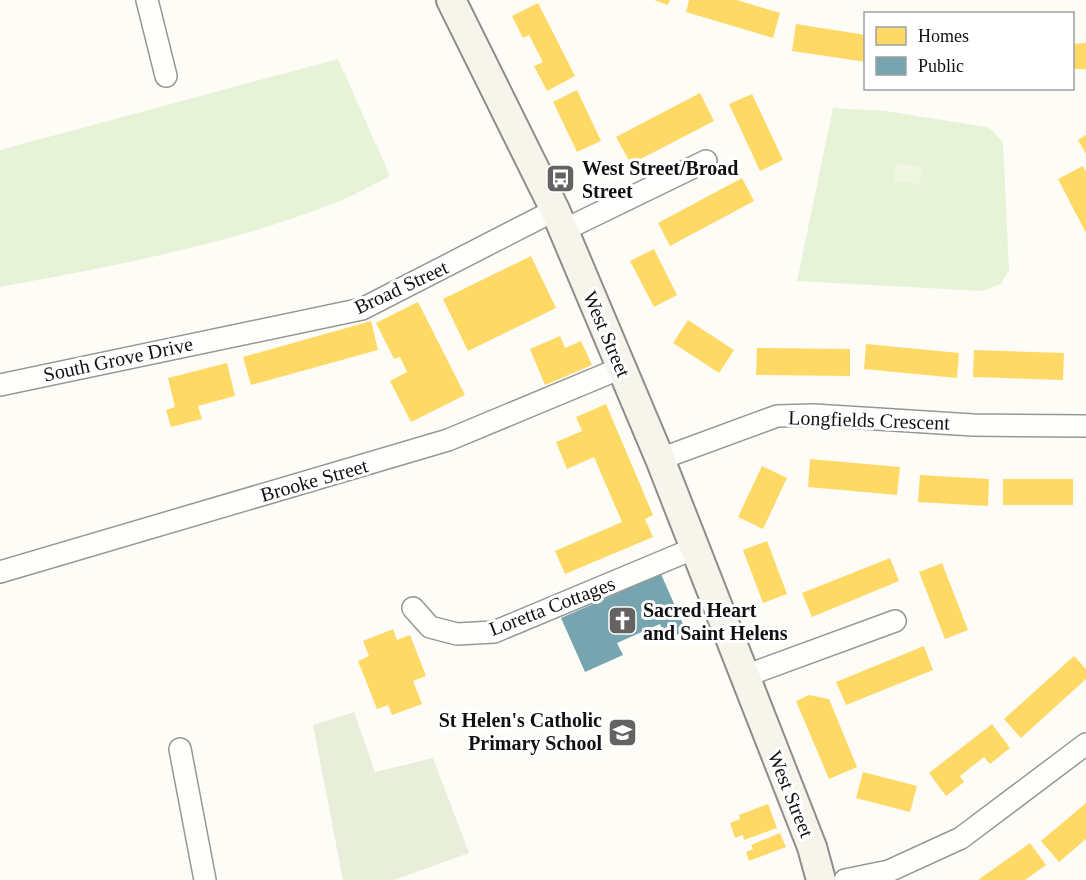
<svg xmlns="http://www.w3.org/2000/svg" width="1086" height="880" font-family="'Times New Roman',serif">
<style>
.green{fill:#e7f3d7}
.cemetery{fill:#e9eedb}
.pitch{fill:#f0f6e1}
.homes{fill:#ffd966}
.public{fill:#76a5af}
.lines{fill:none;stroke-linecap:round;stroke-linejoin:round}
.street-casing{stroke:#979795;stroke-width:24}
.secondary-casing{stroke:#8e8d8b;stroke-width:32}
.street{stroke:#fffffe;stroke-width:21}
.secondary{stroke:#f6f4eb;stroke-width:28}
.labels{text-anchor:middle;dominant-baseline:central;stroke-width:6;stroke-linejoin:round;paint-order:stroke}
.poi-label{font-size:20px;font-weight:bold;fill:#111;stroke:#fff;text-anchor:start}
.street-label{font-size:20px;fill:#111;stroke:#fff}
</style>
<rect width="100%" height="100%" fill="#fdfcf7"/>
<g class="green">
<path d="M338,59L390,176C373,185 355,195 337,202C229,245 114,266 0,287V150Z"/>
<polygon points="833,108 886,111 986,127 994,132 1003,143 1009,270 1001,284 982,291 797,281"/>
</g>
<polygon class="cemetery" points="354,712 375,772 433,758 469,853 394,880 343,880 313,725"/>
<polygon class="pitch" points="896,163 922,167 919,184 894,181"/>
<g class="homes">
<polygon points="654,0 670,0 668,5"/>
<polygon points="689,0 737,0 780,13 773,38 686,12"/>
<polygon points="538,3 575,76 547,91 534,66 543,62 529,35 523,38 512,16"/>
<polygon points="796,24 866,35 866,62 792,51"/>
<polygon points="1086,43 1086,69 1072,69 1072,44"/>
<polygon points="577,90 601,141 577,152 553,102"/>
<polygon points="700,93 714,121 631,164 616,137"/>
<polygon points="752,94 783,160 760,171 729,104"/>
<polygon points="1086,135 1086,154 1078,140"/>
<polygon points="1083,166 1086,172 1086,233 1058,179"/>
<polygon points="742,178 754,201 670,246 658,223"/>
<polygon points="654,249 677,295 654,307 630,261"/>
<polygon points="531,256 556,308 468,351 443,299"/>
<polygon points="418,302 465,395 411,422 390,381 407,372 400,357 394,359 376,323"/>
<polygon points="688,320 734,350 719,373 673,343"/>
<polygon points="371,321 378,350 251,385 243,357"/>
<polygon points="560,336 565,348 581,341 592,365 545,385 530,349"/>
<polygon points="866,344 959,353 957,378 864,369"/>
<polygon points="757,348 850,349 850,376 756,375"/>
<polygon points="974,350 1064,353 1063,380 973,377"/>
<polygon points="227,363 235,396 198,406 202,419 171,427 166,410 175,407 168,378"/>
<polygon points="606,404 653,515 645,519 653,537 565,574 555,551 622,522 594,457 567,469 556,442 582,431 576,417"/>
<polygon points="810,459 900,467 897,495 808,487"/>
<polygon points="762,466 787,478 763,529 738,517"/>
<polygon points="920,475 989,479 988,506 918,502"/>
<rect x="1003" y="479" width="70" height="26"/>
<polygon points="767,541 787,594 763,603 743,550"/>
<polygon points="890,558 899,581 812,617 802,593"/>
<polygon points="942,563 968,630 945,639 919,572"/>
<polygon points="393,629 397,640 410,635 426,676 413,681 422,704 392,715 388,705 377,709 358,661 369,656 363,641"/>
<polygon points="924,646 933,670 846,705 836,682"/>
<polygon points="1074,656 1086,669 1086,679 1021,738 1004,719"/>
<polygon points="809,695 829,699 857,767 829,779 796,701"/>
<polygon points="992,724 1010,748 990,764 984,757 960,776 964,782 946,796 929,773"/>
<polygon points="863,772 917,786 910,812 856,798"/>
<polygon points="1086,803 1086,839 1059,862 1041,841"/>
<polygon points="768,804 777,828 744,840 743,835 735,838 730,823 740,819 739,815"/>
<polygon points="780,833 786,847 749,861 746,852 753,849 751,845"/>
<polygon points="1030,843 1046,865 1025,880 978,880"/>
</g>
<polygon class="public" points="661,574 686,631 667,639 660,624 617,643 623,655 585,672 561,618"/>
<g class="lines">
<defs>
<g id="street">
<polyline points="147,0 166,76"/>
<polyline points="564,230 706,161"/>
<polyline points="0,385 362,309 555,210"/>
<polyline points="660,459 777,416 814,415 973,425 1086,426"/>
<polyline points="0,572 448,440 621,368"/>
<polyline points="413,608 430,627 457,634 494,632 695,548"/>
<polyline points="745,676 895,621"/>
<polyline points="180,749 205,880"/>
<polyline points="845,880 889,871 961,838 1086,744"/>
</g>
<polyline id="secondary" points="451,0 555,210 660,459 812,847 821,880"/>
</defs>
<use href="#street" class="street-casing"/>
<use href="#secondary" class="secondary-casing"/>
<use href="#street" class="street"/>
<use href="#secondary" class="secondary"/>
</g>
<defs>
<symbol id="bus-square" viewBox="-11 -11 22 22"><rect x="-9" y="-9" width="18" height="18" rx="4" fill="#646362" stroke="#fff"/><path d="M-5-6H5V4H4V6H2V4H-2V6H-4V4H-5ZM-3.5-4V0h7V-4ZM-3.5 1.2v1.5H-2V1.2ZM2 1.2v1.5H3.5V1.2Z" fill="#fff"/></symbol>
<symbol id="church-square" viewBox="-11 -11 22 22"><rect x="-9" y="-9" width="18" height="18" rx="4" fill="#646362" stroke="#fff"/><path d="M-1.2-6h2.4v3.5h3.3v2.4h-3.3V6h-2.4V-.1h-3.3v-2.4h3.3Z" fill="#fff"/></symbol>
<symbol id="school-square" viewBox="-11 -11 22 22"><rect x="-9" y="-9" width="18" height="18" rx="4" fill="#646362" stroke="#fff"/><path d="M0-5L7-2L0 1L-7-2ZM-4 1L0 2.5L4 1V4Q0 6-4 4Z" fill="#fff"/></symbol>
</defs>
<g fill-rule="evenodd">
<use href="#bus-square" x="544" y="162" width="33" height="33"/>
<use href="#church-square" x="606" y="604" width="33" height="33"/>
<use href="#school-square" x="606" y="716" width="33" height="33"/>
</g>
<g class="labels">
<g class="poi-label">
<text x="582" y="168">West Street/Broad<tspan x="582" dy="23">Street</tspan></text>
<text x="643" y="610">Sacred Heart<tspan x="643" dy="23">and Saint Helens</tspan></text>
<text x="602" y="720" text-anchor="end">St Helen's Catholic<tspan x="602" dy="23">Primary School</tspan></text>
</g>
<g class="street-label">
<text transform="translate(401 287) rotate(-25)">Broad Street</text>
<text transform="translate(607 334) rotate(67)">West Street</text>
<text transform="translate(118 359) rotate(-12)">South Grove Drive</text>
<text transform="translate(869 420) rotate(2)">Longfields Crescent</text>
<text transform="translate(314 480) rotate(-16)">Brooke Street</text>
<text transform="translate(552 606) rotate(-21)">Loretta Cottages</text>
<text transform="translate(791 794) rotate(68)">West Street</text>
</g>
</g>
<rect x="864" y="12" width="210" height="78" fill="#ffffff" stroke="#a0a0a0" stroke-width="1.5"/>
<rect x="876" y="27" width="30" height="18" fill="#ffd966" stroke="#a0a0a0" stroke-width="1.5"/>
<text x="918" y="42" font-size="18" fill="#111111">Homes</text>
<rect x="876" y="57" width="30" height="18" fill="#76a5af" stroke="#a0a0a0" stroke-width="1.5"/>
<text x="918" y="72" font-size="18" fill="#111111">Public</text>
</svg>
